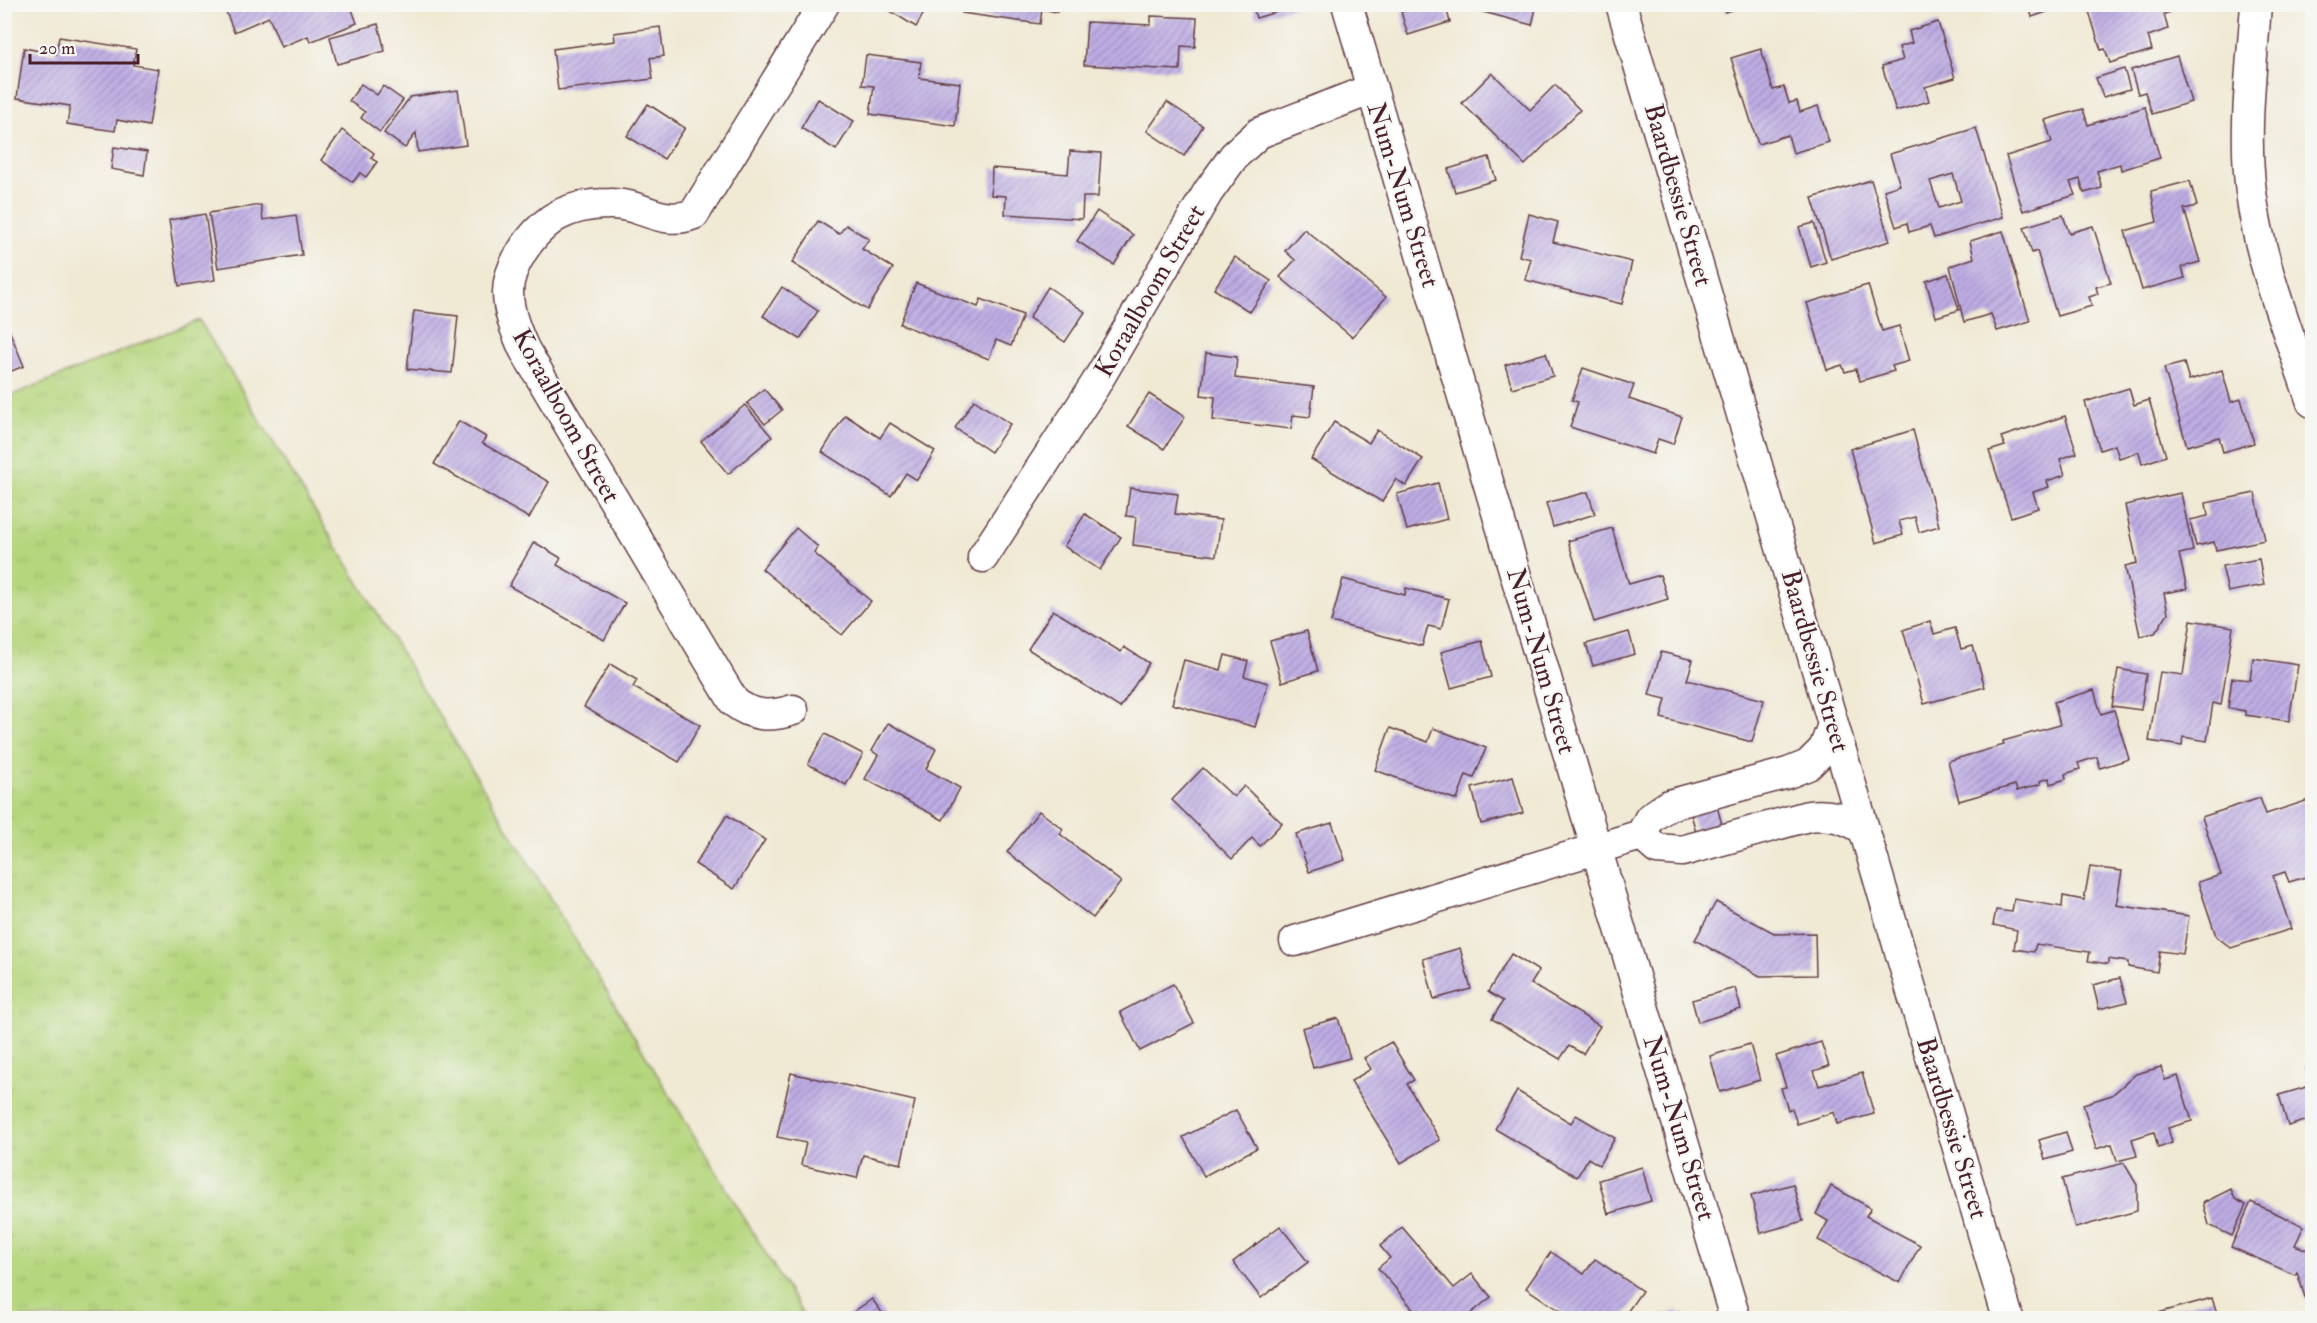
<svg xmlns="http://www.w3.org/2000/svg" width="2317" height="1323" font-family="'IM FELL Double Pica',serif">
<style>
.grass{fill:url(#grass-tufts);stroke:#807a54;stroke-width:1.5}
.building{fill:url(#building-hatch);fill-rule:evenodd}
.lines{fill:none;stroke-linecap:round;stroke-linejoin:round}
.street-casing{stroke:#633d44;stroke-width:33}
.street{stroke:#fff;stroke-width:30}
.labels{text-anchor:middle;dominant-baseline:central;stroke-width:4.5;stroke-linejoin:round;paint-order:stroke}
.street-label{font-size:26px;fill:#4a1f2b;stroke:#f6f6f2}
</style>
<defs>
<pattern id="grass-tufts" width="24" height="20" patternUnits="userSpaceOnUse" patternTransform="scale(1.5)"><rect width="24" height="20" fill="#b5d67d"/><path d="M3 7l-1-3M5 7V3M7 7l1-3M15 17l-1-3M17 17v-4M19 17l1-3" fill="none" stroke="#9db76c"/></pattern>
<pattern id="building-hatch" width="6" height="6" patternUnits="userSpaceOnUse" patternTransform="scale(1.5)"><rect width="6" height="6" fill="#beade4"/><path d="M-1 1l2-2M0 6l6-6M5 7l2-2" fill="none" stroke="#9c8cb9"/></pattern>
</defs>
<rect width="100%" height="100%" fill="#f6f6f2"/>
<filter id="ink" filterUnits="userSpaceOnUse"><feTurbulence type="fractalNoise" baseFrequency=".0167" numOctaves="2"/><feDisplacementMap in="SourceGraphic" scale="12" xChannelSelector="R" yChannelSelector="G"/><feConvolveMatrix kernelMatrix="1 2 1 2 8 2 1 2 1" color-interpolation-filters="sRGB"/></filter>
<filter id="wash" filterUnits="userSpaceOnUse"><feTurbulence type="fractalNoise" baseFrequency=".008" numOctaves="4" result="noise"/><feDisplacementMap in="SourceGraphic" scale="24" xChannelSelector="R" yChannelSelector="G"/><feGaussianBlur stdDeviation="1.35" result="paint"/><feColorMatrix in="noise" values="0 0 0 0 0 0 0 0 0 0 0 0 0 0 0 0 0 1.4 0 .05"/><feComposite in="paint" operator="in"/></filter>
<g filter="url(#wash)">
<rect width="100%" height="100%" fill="#f0e9d4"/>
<polygon class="grass" points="199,320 805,1318 5,1318 5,398"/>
<g id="blocks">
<g class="building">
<polygon points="223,4 350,4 357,23 310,42 308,36 281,47 269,17 234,32"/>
<polygon points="879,4 929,4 916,27"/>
<polygon points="963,4 1058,4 1057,12 1042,9 1040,24 962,13"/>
<polygon points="1252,4 1300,4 1300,5 1256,18"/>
<polygon points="1428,4 1445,4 1450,22 1408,35 1401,12"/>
<polygon points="1470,4 1537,4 1532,25 1476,10"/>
<polygon points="1723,4 1747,4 1747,5 1725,12"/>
<polygon points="2028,4 2057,4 2058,8 2032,17"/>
<polygon points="2087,5 2171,5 2173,11 2164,14 2168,29 2148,36 2152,50 2110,63 2105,49 2101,50"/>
<polygon points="1151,16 1197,18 1195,47 1181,46 1180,70 1084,65 1087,22 1151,25"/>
<polygon points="1938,22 1955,78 1925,87 1929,101 1896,111 1882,66 1903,60 1899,47 1912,43 1909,31"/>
<polygon points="378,24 385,51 337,64 330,37"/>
<polygon points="660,27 664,56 650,58 653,79 558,90 553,49 615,41 614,33"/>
<polygon points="59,37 136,49 133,65 158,69 149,126 117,120 115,131 67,124 70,106 17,98 24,48 56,54"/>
<polygon points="1761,49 1773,90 1784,87 1789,103 1797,101 1800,112 1818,106 1829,142 1793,153 1788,135 1758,144 1731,58"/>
<polygon points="866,55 921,62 919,78 960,83 955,126 870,114 874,86 862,85"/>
<polygon points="2177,56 2191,102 2152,114 2145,92 2138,94 2131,70"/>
<polygon points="2124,69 2130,89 2103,97 2096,78"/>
<polygon points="1492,73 1530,110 1555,85 1580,110 1525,165 1462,103"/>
<polygon points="361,84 377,95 383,86 403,100 380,132 361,118 365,112 349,101"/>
<polygon points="458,90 466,145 418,152 416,133 405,148 384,133 410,97"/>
<polygon points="818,99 854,121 836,150 801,128"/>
<polygon points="1167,102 1203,126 1184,156 1147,131"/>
<polygon points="648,104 685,128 664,159 627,136"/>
<polygon points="2145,107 2160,158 2121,170 2120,164 2097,171 2102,188 2084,193 2080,179 2070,182 2075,195 2023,211 2006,156 2052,142 2045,120 2083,109 2088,125"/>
<path d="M1976,128L2003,217L1934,238L1930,226L1909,232L1907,223L1896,227L1884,190L1900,185L1890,154ZM1953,174L1961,201L1939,208L1930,181Z"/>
<polygon points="342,130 374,153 371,158 377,162 366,177 360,173 353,182 321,160"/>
<polygon points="114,147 147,152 144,175 111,169"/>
<polygon points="1070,151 1101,153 1098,197 1083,197 1082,219 1005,214 1006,196 991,195 992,168 1068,174"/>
<polygon points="1489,157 1496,180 1455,192 1448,169"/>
<polygon points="1871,180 1890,241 1831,259 1812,198"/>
<polygon points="2190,181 2197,206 2184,209 2200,262 2182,267 2185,278 2142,290 2125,231 2157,222 2151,191"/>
<polygon points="261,205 263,220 296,215 302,255 218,268 209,213"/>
<polygon points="1097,211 1133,235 1114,265 1077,241"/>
<polygon points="205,214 215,280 179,286 169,220"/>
<polygon points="1529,214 1558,222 1553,242 1632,262 1622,304 1525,280 1531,259 1519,256"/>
<polygon points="2063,215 2069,233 2093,226 2111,283 2096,287 2098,294 2089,297 2092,306 2057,316 2037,251 2032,253 2024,227"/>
<polygon points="818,221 839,234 846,225 869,239 862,249 893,268 867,310 792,263"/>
<polygon points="1814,223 1826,262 1811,267 1799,227"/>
<polygon points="1304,229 1386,297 1352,337 1280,277 1295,260 1285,251"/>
<polygon points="2003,231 2030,321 1997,331 1991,314 1964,322 1950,266 1974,258 1970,241"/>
<polygon points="1235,257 1271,281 1250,312 1214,289"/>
<polygon points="1948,274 1959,310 1936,317 1926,281"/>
<polygon points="916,283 978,307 981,299 1023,315 1011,346 996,340 989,359 900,324"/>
<polygon points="1868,285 1882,331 1899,326 1909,361 1892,366 1894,371 1860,381 1856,369 1845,372 1842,365 1827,370 1807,303"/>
<polygon points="782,287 818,311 800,339 763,316"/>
<polygon points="1048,287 1085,312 1065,342 1029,318"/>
<polygon points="414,311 458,316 452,373 407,369"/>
<polygon points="4,318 24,366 4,374"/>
<polygon points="1206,353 1237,357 1235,378 1314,387 1310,417 1293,415 1291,429 1213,420 1215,397 1201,395"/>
<polygon points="1546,353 1553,376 1512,388 1505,365"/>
<polygon points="2184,363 2189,380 2222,370 2231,402 2241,399 2254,443 2223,452 2219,437 2187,446 2164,368"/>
<polygon points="1583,368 1634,385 1629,399 1682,417 1673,444 1658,439 1653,454 1570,427 1578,402 1572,400"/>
<polygon points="2129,388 2134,405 2149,400 2166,456 2142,464 2139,452 2119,458 2115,445 2100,450 2085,402"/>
<polygon points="764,389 782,410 765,424 747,403"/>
<polygon points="1149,394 1185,417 1164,449 1128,426"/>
<polygon points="974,400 1010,424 991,452 955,428"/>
<polygon points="745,405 772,437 728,474 701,441"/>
<polygon points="845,415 880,438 890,423 935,451 917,480 906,473 891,496 822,452"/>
<polygon points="2065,416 2077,453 2060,459 2065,475 2047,481 2049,487 2033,492 2038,508 2011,517 1989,451 2005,446 2001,437"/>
<polygon points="459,421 486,437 482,443 549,482 529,518 434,464"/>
<polygon points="1334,422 1369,443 1377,430 1423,459 1406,486 1396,479 1382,502 1311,459"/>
<polygon points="1913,430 1939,526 1919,532 1915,517 1899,521 1903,535 1876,543 1850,449"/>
<polygon points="1438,483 1447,519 1407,530 1397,494"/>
<polygon points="1130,488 1178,494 1175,514 1221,520 1216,556 1133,545 1136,517 1126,516"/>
<polygon points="1588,492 1595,514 1553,527 1546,503"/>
<polygon points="2181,493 2193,551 2179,554 2187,589 2164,593 2168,613 2155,633 2140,636 2125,566 2137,563 2125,505"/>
<polygon points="2255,493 2265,540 2216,550 2214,542 2196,546 2190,520 2208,516 2206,503"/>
<polygon points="1085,514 1121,537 1100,570 1064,546"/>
<polygon points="796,528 818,547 814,553 871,601 842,635 762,569"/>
<polygon points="1612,528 1629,584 1660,575 1668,599 1594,622 1568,541"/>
<polygon points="534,542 561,558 557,565 625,603 604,640 509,586"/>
<polygon points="2259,559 2264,585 2228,592 2222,566"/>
<polygon points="1343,579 1405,595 1406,588 1449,599 1441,629 1428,626 1422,646 1331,622"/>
<polygon points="1053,610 1121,652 1124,647 1149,663 1120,708 1028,649"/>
<polygon points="2191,620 2233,627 2221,705 2213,703 2207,741 2183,737 2182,746 2149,741 2160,672 2183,675"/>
<polygon points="1930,621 1934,634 1955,628 1961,649 1973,646 1985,687 1924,704 1903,630"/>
<polygon points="1307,631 1318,671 1282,682 1270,641"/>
<polygon points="1629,632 1635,654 1593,666 1586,644"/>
<polygon points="1482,641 1491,677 1451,688 1441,652"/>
<polygon points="1661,652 1693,660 1687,680 1764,700 1752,742 1661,718 1666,699 1649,695"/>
<polygon points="1225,655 1248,661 1244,676 1268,683 1255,727 1172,704 1184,660 1221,670"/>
<polygon points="2253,658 2298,665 2289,721 2245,715 2245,711 2228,708 2232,678 2250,680"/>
<polygon points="610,664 637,680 633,687 700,725 679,762 584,707"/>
<polygon points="2118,669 2146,674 2141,710 2112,706"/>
<polygon points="2094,690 2101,714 2114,710 2129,759 2100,768 2097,757 2078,763 2080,769 2065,774 2066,779 2050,784 2049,778 2040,781 2041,784 2017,791 2015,785 1959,801 1948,761 2004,745 2003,741 2060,725 2054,702"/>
<polygon points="888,723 936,749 926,769 960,788 943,820 865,779 878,755 872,751"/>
<polygon points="1390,728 1428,742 1433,728 1486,748 1474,778 1466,775 1457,800 1375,770"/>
<polygon points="825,734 863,754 846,785 808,764"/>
<polygon points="1203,768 1234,797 1244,786 1282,823 1260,846 1252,838 1232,859 1172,800"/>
<polygon points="1513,777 1523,813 1481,824 1472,788"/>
<polygon points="2260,798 2266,814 2312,799 2312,875 2289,882 2285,872 2273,876 2291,929 2231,948 2216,936 2198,882 2221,875 2202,817"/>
<polygon points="1717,806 1722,825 1696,832 1691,814"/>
<polygon points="1039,811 1063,829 1060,834 1121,882 1093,918 1007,852"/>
<polygon points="727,815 765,840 734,889 695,864"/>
<polygon points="1332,823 1345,860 1309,872 1296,834"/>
<polygon points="2090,867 2122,871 2116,905 2189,916 2183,954 2160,951 2157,972 2128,967 2128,962 2108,959 2108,964 2088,961 2090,952 2036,944 2034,952 2014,949 2017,930 1993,925 1996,910 2012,912 2014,899 2062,907 2063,896 2084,900"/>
<polygon points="1716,902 1776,934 1815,933 1816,975 1760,976 1695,940"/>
<polygon points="1460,948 1471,989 1434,999 1423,959"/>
<polygon points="1511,954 1539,971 1531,984 1600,1026 1583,1054 1569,1046 1560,1059 1492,1019 1503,1001 1488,992"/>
<polygon points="2120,978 2127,1002 2099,1009 2093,985"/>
<polygon points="1173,984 1194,1023 1140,1051 1120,1012"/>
<polygon points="1735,988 1741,1009 1698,1022 1692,1000"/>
<polygon points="1338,1018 1350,1058 1313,1068 1302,1028"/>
<polygon points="1391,1042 1414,1080 1407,1084 1440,1140 1401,1163 1351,1081 1371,1069 1364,1058"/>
<polygon points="1821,1042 1829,1066 1814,1071 1819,1086 1862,1073 1874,1114 1837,1124 1834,1112 1797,1124 1792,1108 1788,1110 1781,1088 1786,1087 1776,1056"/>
<polygon points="1750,1044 1760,1080 1720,1092 1710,1056"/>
<polygon points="2312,1066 2312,1090 2306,1068"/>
<polygon points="2161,1067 2165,1080 2178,1076 2192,1121 2168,1128 2172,1143 2158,1148 2154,1132 2132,1139 2137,1156 2117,1161 2112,1144 2096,1149 2083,1104 2112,1095 2136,1074"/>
<polygon points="791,1073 915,1101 901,1164 863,1155 857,1178 801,1165 806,1143 777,1137"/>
<polygon points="2310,1086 2312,1119 2288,1126 2279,1095"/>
<polygon points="1517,1091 1571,1123 1576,1115 1615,1138 1599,1165 1588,1158 1577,1177 1495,1129"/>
<polygon points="1236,1110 1257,1148 1204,1176 1183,1137"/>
<polygon points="2066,1132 2072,1152 2045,1160 2039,1140"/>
<polygon points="2124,1163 2137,1185 2137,1211 2075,1228 2062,1179"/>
<polygon points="1642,1167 1651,1201 1608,1214 1599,1180"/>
<polygon points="1793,1184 1803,1221 1761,1233 1751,1196"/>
<polygon points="1831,1186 1871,1208 1866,1216 1920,1245 1900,1283 1818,1240 1828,1221 1816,1214"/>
<polygon points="2231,1189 2235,1199 2246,1205 2232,1236 2209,1225 2203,1203"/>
<polygon points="2251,1202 2304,1226 2295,1245 2307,1250 2312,1247 2312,1309 2309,1310 2297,1272 2295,1275 2231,1247"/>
<polygon points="1280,1226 1308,1262 1261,1298 1233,1262"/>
<polygon points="1402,1227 1454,1288 1472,1274 1491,1297 1465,1318 1451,1318 1446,1313 1439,1318 1421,1318 1378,1268 1390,1258 1380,1246"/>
<polygon points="1551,1252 1584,1274 1595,1259 1642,1291 1623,1318 1612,1316 1610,1318 1570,1318 1526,1288"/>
<polygon points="2212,1298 2218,1318 2140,1318"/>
<polygon points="872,1299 886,1318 845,1318"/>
<polygon points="1679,1311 1681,1318 1653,1318"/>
</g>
</g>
</g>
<g filter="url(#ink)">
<use href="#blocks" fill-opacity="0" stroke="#633d44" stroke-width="1.5"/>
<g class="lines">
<defs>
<g id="street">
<polyline points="1347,4 1735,1318"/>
<polyline points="1621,4 2008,1318"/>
<path d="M2256,4C2252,66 2243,131 2251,192C2259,261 2290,336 2312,402"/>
<polyline points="983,557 1095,385 1208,192 1234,156 1259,133 1372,89"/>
<path d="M793,710C771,717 753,717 734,702L524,349C516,331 508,312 508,292C508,266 531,234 552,219C569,208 590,204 610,204C643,203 660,227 694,214L824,4"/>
<path d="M1641,835L1657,849L1682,851L1808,816C1830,813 1845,818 1864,829"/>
<polyline points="1295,941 1641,835 1650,818 1669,805 1788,773 1808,765 1824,749 1833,725"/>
</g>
</defs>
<use href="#street" class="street-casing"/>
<use href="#street" class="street"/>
</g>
</g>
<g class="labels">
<g class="street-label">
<text transform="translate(1403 195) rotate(73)">Num-Num Street</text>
<text transform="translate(1678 195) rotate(74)">Baardbessie Street</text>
<text transform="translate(1150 291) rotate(-60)">Koraalboom Street</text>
<text transform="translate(566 416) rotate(61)">Koraalboom Street</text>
<text transform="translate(1541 661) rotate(74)">Num-Num Street</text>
<text transform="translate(1815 661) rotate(74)">Baardbessie Street</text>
<text transform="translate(1679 1128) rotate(73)">Num-Num Street</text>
<text transform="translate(1952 1128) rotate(73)">Baardbessie Street</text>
</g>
</g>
<rect width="2317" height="1323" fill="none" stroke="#f6f6f2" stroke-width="24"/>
<path d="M30 54v9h108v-9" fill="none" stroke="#4a1f2b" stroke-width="3"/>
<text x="39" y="54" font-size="18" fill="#4a1f2b" stroke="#f6f6f2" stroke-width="4.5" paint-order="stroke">20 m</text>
</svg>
